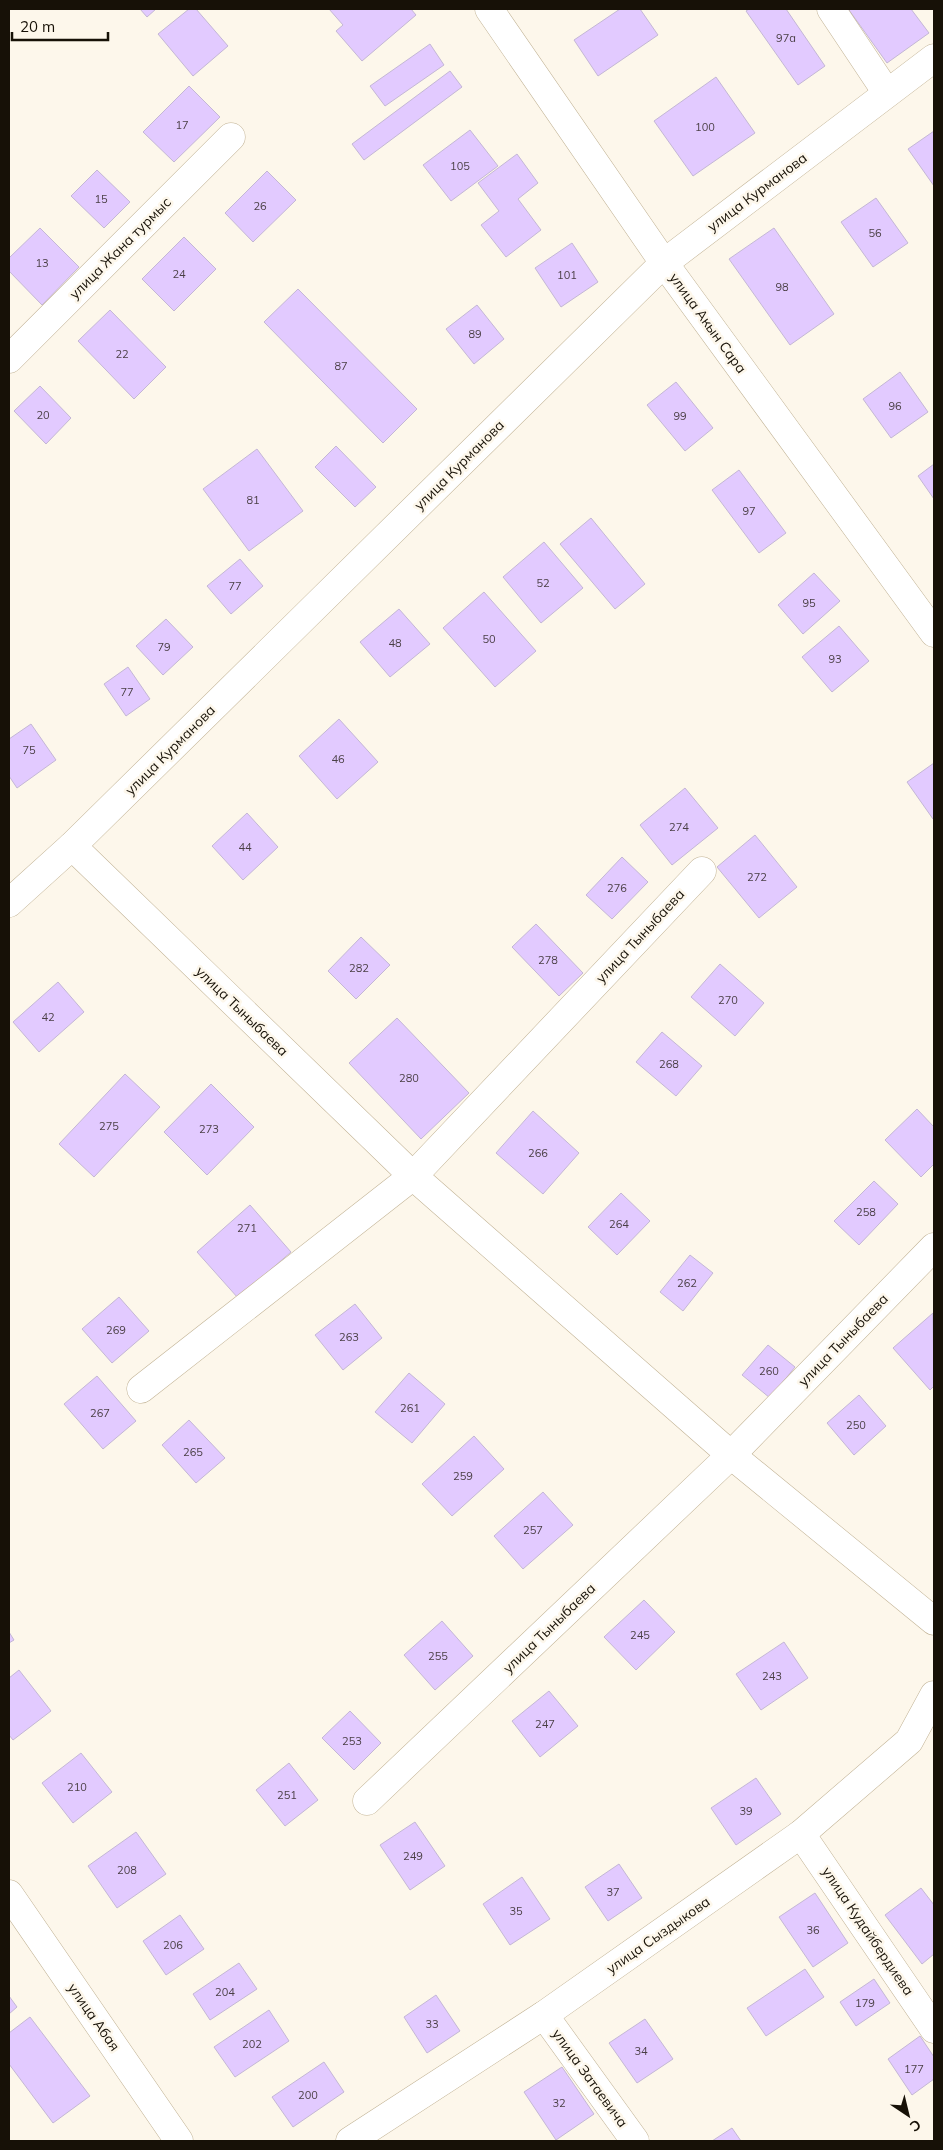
<svg xmlns="http://www.w3.org/2000/svg" width="943" height="2150" font-family="Mulish,sans-serif">
<style>
.building{fill:#e2caff;stroke:#c4b7d5}
.lines{fill:none;stroke-linecap:round;stroke-linejoin:round}
.minor-casing{stroke:#c1b294;stroke-width:29}
.minor{stroke:#fff;stroke-width:28}
.labels{text-anchor:middle;dominant-baseline:central;stroke-width:5;stroke-linejoin:round;paint-order:stroke}
.number-label{font-size:11px;fill:#4a3f45}
.street-label{font-size:14px;fill:#171107;stroke:#fdf7eb}
</style>
<rect width="100%" height="100%" fill="#fdf7eb"/>
<g class="building">
<polygon points="140,9 156,9 147,17"/>
<polygon points="189,9 196,9 228,46 193,76 158,34"/>
<polygon points="329,9 411,9 416,15 362,61 336,31 343,25"/>
<polygon points="620,9 640,9 658,35 598,76 574,40"/>
<polygon points="749,9 786,9 825,66 798,85 746,11"/>
<polygon points="851,9 911,9 929,33 887,63 849,10"/>
<polygon points="430,44 444,65 385,106 370,86"/>
<polygon points="450,71 462,87 364,160 352,144"/>
<polygon points="716,77 755,133 693,176 654,121"/>
<polygon points="189,86 220,117 174,162 143,132"/>
<polygon points="470,130 498,166 451,201 423,165"/>
<polygon points="934,131 934,186 908,149"/>
<polygon points="517,154 538,183 518,199 541,230 506,257 481,225 499,211 478,183"/>
<polygon points="97,170 130,202 104,228 71,196"/>
<polygon points="267,171 296,200 253,242 225,213"/>
<polygon points="876,198 908,243 873,267 841,222"/>
<polygon points="40,228 79,267 42,305 9,271 9,258"/>
<polygon points="774,228 834,314 790,345 729,259"/>
<polygon points="184,237 216,269 174,311 142,279"/>
<polygon points="572,243 598,282 561,307 535,268"/>
<polygon points="298,289 417,409 383,443 264,322"/>
<polygon points="477,305 504,339 474,364 446,329"/>
<polygon points="110,310 166,367 134,399 78,341"/>
<polygon points="900,372 928,412 891,438 863,399"/>
<polygon points="676,382 713,428 685,451 647,405"/>
<polygon points="40,386 71,418 46,444 14,411"/>
<polygon points="336,446 376,487 355,507 315,467"/>
<polygon points="257,449 303,511 249,551 203,489"/>
<polygon points="934,464 934,499 918,476"/>
<polygon points="739,470 786,533 759,553 712,490"/>
<polygon points="591,518 645,584 615,609 560,544"/>
<polygon points="544,542 583,588 541,623 503,577"/>
<polygon points="240,559 263,586 231,614 207,586"/>
<polygon points="814,573 840,601 803,634 778,605"/>
<polygon points="484,592 536,651 495,687 443,628"/>
<polygon points="399,609 430,644 390,677 360,642"/>
<polygon points="166,619 193,647 163,675 136,646"/>
<polygon points="839,626 869,661 832,692 802,657"/>
<polygon points="128,667 150,699 126,716 104,684"/>
<polygon points="339,719 378,762 337,799 299,756"/>
<polygon points="31,724 56,760 17,788 9,776 9,739"/>
<polygon points="934,763 934,818 933,819 907,782"/>
<polygon points="685,788 718,828 672,865 640,825"/>
<polygon points="247,813 278,847 243,880 212,846"/>
<polygon points="755,835 797,887 759,918 717,867"/>
<polygon points="622,857 648,882 612,919 586,895"/>
<polygon points="536,924 583,973 559,996 512,947"/>
<polygon points="361,937 390,965 356,999 328,971"/>
<polygon points="720,964 764,1003 735,1036 691,997"/>
<polygon points="58,982 84,1012 39,1052 13,1022"/>
<polygon points="397,1018 469,1093 421,1139 349,1063"/>
<polygon points="662,1032 702,1066 676,1096 636,1062"/>
<polygon points="125,1074 160,1107 94,1177 59,1144"/>
<polygon points="211,1084 254,1127 207,1175 164,1132"/>
<polygon points="917,1109 934,1127 934,1164 921,1177 885,1140"/>
<polygon points="533,1111 579,1153 543,1194 496,1153"/>
<polygon points="874,1181 898,1204 859,1245 834,1221"/>
<polygon points="621,1193 650,1221 617,1255 588,1227"/>
<polygon points="250,1205 291,1252 238,1298 197,1252"/>
<polygon points="690,1255 713,1273 683,1311 660,1292"/>
<polygon points="119,1297 149,1331 112,1363 82,1329"/>
<polygon points="355,1304 382,1338 343,1370 315,1335"/>
<polygon points="933,1313 934,1386 930,1390 893,1348"/>
<polygon points="768,1345 795,1367 770,1398 742,1375"/>
<polygon points="409,1373 445,1404 412,1443 375,1412"/>
<polygon points="97,1376 136,1421 103,1449 64,1404"/>
<polygon points="859,1395 886,1426 854,1455 827,1423"/>
<polygon points="189,1420 225,1458 196,1483 162,1445"/>
<polygon points="474,1436 504,1469 452,1516 422,1484"/>
<polygon points="543,1492 573,1525 523,1569 494,1536"/>
<polygon points="644,1600 675,1632 636,1670 604,1637"/>
<polygon points="442,1621 473,1656 435,1690 404,1655"/>
<polygon points="9,1632 14,1640 9,1643"/>
<polygon points="784,1642 808,1678 761,1710 736,1674"/>
<polygon points="19,1670 51,1711 13,1740 9,1735 9,1678"/>
<polygon points="549,1691 578,1726 540,1757 512,1721"/>
<polygon points="350,1711 381,1743 354,1770 322,1738"/>
<polygon points="81,1753 112,1792 73,1823 42,1783"/>
<polygon points="289,1763 318,1800 285,1826 256,1790"/>
<polygon points="756,1778 781,1814 736,1845 711,1808"/>
<polygon points="415,1822 445,1866 410,1890 380,1845"/>
<polygon points="136,1832 166,1874 117,1908 88,1866"/>
<polygon points="619,1864 642,1898 608,1921 585,1887"/>
<polygon points="522,1877 550,1919 510,1945 483,1904"/>
<polygon points="921,1888 934,1905 934,1954 922,1964 885,1915"/>
<polygon points="815,1893 848,1943 813,1967 779,1917"/>
<polygon points="180,1915 204,1949 166,1975 143,1941"/>
<polygon points="239,1963 257,1989 210,2020 193,1994"/>
<polygon points="805,1969 824,1997 766,2036 747,2008"/>
<polygon points="874,1979 890,2003 856,2026 840,2002"/>
<polygon points="436,1995 460,2031 427,2053 404,2017"/>
<polygon points="9,1996 17,2007 9,2014"/>
<polygon points="269,2010 289,2041 235,2077 214,2047"/>
<polygon points="30,2017 90,2096 53,2123 9,2064 9,2033"/>
<polygon points="645,2019 673,2059 637,2083 609,2043"/>
<polygon points="920,2036 934,2057 934,2079 912,2095 888,2059"/>
<polygon points="324,2062 344,2092 293,2127 272,2097"/>
<polygon points="562,2067 594,2114 556,2140 524,2092"/>
<polygon points="732,2128 741,2141 712,2141"/>
</g>
<g class="lines">
<defs>
<g id="minor">
<polyline points="489,9 664,263 934,633"/>
<polyline points="831,9 887,93"/>
<polyline points="9,359 231,137"/>
<polyline points="72,846 413,1176 731,1455 934,1621"/>
<polyline points="9,903 72,846 664,263 934,58"/>
<polyline points="141,1389 413,1176 702,871"/>
<polyline points="367,1801 731,1455 934,1247"/>
<polyline points="801,1834 934,2029"/>
<polyline points="9,1894 179,2141"/>
<polyline points="544,2015 635,2141"/>
<polyline points="350,2141 544,2015 801,1834 909,1741 934,1695"/>
</g>
</defs>
<use href="#minor" class="minor-casing"/>
<use href="#minor" class="minor"/>
</g>
<g class="labels">
<g class="number-label">
<text x="786" y="38">97а</text>
<text x="182" y="125">17</text>
<text x="705" y="127">100</text>
<text x="460" y="166">105</text>
<text x="101" y="199">15</text>
<text x="260" y="206">26</text>
<text x="875" y="233">56</text>
<text x="42" y="263">13</text>
<text x="179" y="274">24</text>
<text x="567" y="275">101</text>
<text x="782" y="287">98</text>
<text x="475" y="334">89</text>
<text x="122" y="354">22</text>
<text x="341" y="366">87</text>
<text x="895" y="406">96</text>
<text x="43" y="415">20</text>
<text x="680" y="416">99</text>
<text x="253" y="500">81</text>
<text x="749" y="511">97</text>
<text x="543" y="583">52</text>
<text x="235" y="586">77</text>
<text x="809" y="603">95</text>
<text x="489" y="639">50</text>
<text x="395" y="643">48</text>
<text x="164" y="647">79</text>
<text x="835" y="659">93</text>
<text x="127" y="692">77</text>
<text x="29" y="750">75</text>
<text x="338" y="759">46</text>
<text x="679" y="827">274</text>
<text x="245" y="847">44</text>
<text x="757" y="877">272</text>
<text x="617" y="888">276</text>
<text x="548" y="960">278</text>
<text x="359" y="968">282</text>
<text x="728" y="1000">270</text>
<text x="48" y="1017">42</text>
<text x="669" y="1064">268</text>
<text x="409" y="1078">280</text>
<text x="109" y="1126">275</text>
<text x="209" y="1129">273</text>
<text x="538" y="1153">266</text>
<text x="866" y="1212">258</text>
<text x="619" y="1224">264</text>
<text x="247" y="1228">271</text>
<text x="687" y="1283">262</text>
<text x="116" y="1330">269</text>
<text x="349" y="1337">263</text>
<text x="769" y="1371">260</text>
<text x="410" y="1408">261</text>
<text x="100" y="1413">267</text>
<text x="856" y="1425">250</text>
<text x="193" y="1452">265</text>
<text x="463" y="1476">259</text>
<text x="533" y="1530">257</text>
<text x="640" y="1635">245</text>
<text x="438" y="1656">255</text>
<text x="772" y="1676">243</text>
<text x="545" y="1724">247</text>
<text x="352" y="1741">253</text>
<text x="77" y="1787">210</text>
<text x="287" y="1795">251</text>
<text x="746" y="1811">39</text>
<text x="413" y="1856">249</text>
<text x="127" y="1870">208</text>
<text x="613" y="1892">37</text>
<text x="516" y="1911">35</text>
<text x="813" y="1930">36</text>
<text x="173" y="1945">206</text>
<text x="225" y="1992">204</text>
<text x="865" y="2003">179</text>
<text x="432" y="2024">33</text>
<text x="252" y="2044">202</text>
<text x="641" y="2051">34</text>
<text x="914" y="2069">177</text>
<text x="308" y="2095">200</text>
<text x="559" y="2103">32</text>
</g>
<g class="street-label">
<text transform="translate(757 192) rotate(-37)">улица Курманова</text>
<text transform="translate(120 248) rotate(-45)">улица Жана турмыс</text>
<text transform="translate(708 323) rotate(54)">улица Акын Сара</text>
<text transform="translate(459 465) rotate(-45)">улица Курманова</text>
<text transform="translate(170 750) rotate(-45)">улица Курманова</text>
<text transform="translate(640 936) rotate(-47)">улица Тыныбаева</text>
<text transform="translate(242 1011) rotate(44)">улица Тыныбаева</text>
<text transform="translate(843 1340) rotate(-46)">улица Тыныбаева</text>
<text transform="translate(549 1628) rotate(-44)">улица Тыныбаева</text>
<text transform="translate(868 1931) rotate(56)">улица Кудайбердиева</text>
<text transform="translate(658 1935) rotate(-35)">улица Сыздыкова</text>
<text transform="translate(94 2017) rotate(55)">улица Абая</text>
<text transform="translate(590 2078) rotate(54)">улица Затаевича</text>
</g>
</g>
<rect width="943" height="2150" fill="none" stroke="#171107" stroke-width="20"/>
<g transform="translate(908 2115) rotate(145)" stroke="#fdf7eb" stroke-width="4" paint-order="stroke">
<path d="M0-4L9 19L0 12L-9 19Z" fill="#171107"/>
<text y="-8" font-size="14" font-weight="bold" text-anchor="middle" fill="#171107">С</text>
</g>
<path d="M12 32v8h96v-8" fill="none" stroke="#171107" stroke-width="2.5"/>
<text x="20" y="32" font-size="15" fill="#171107" stroke="#fdf7eb" stroke-width="4" paint-order="stroke">20 m</text>
</svg>
